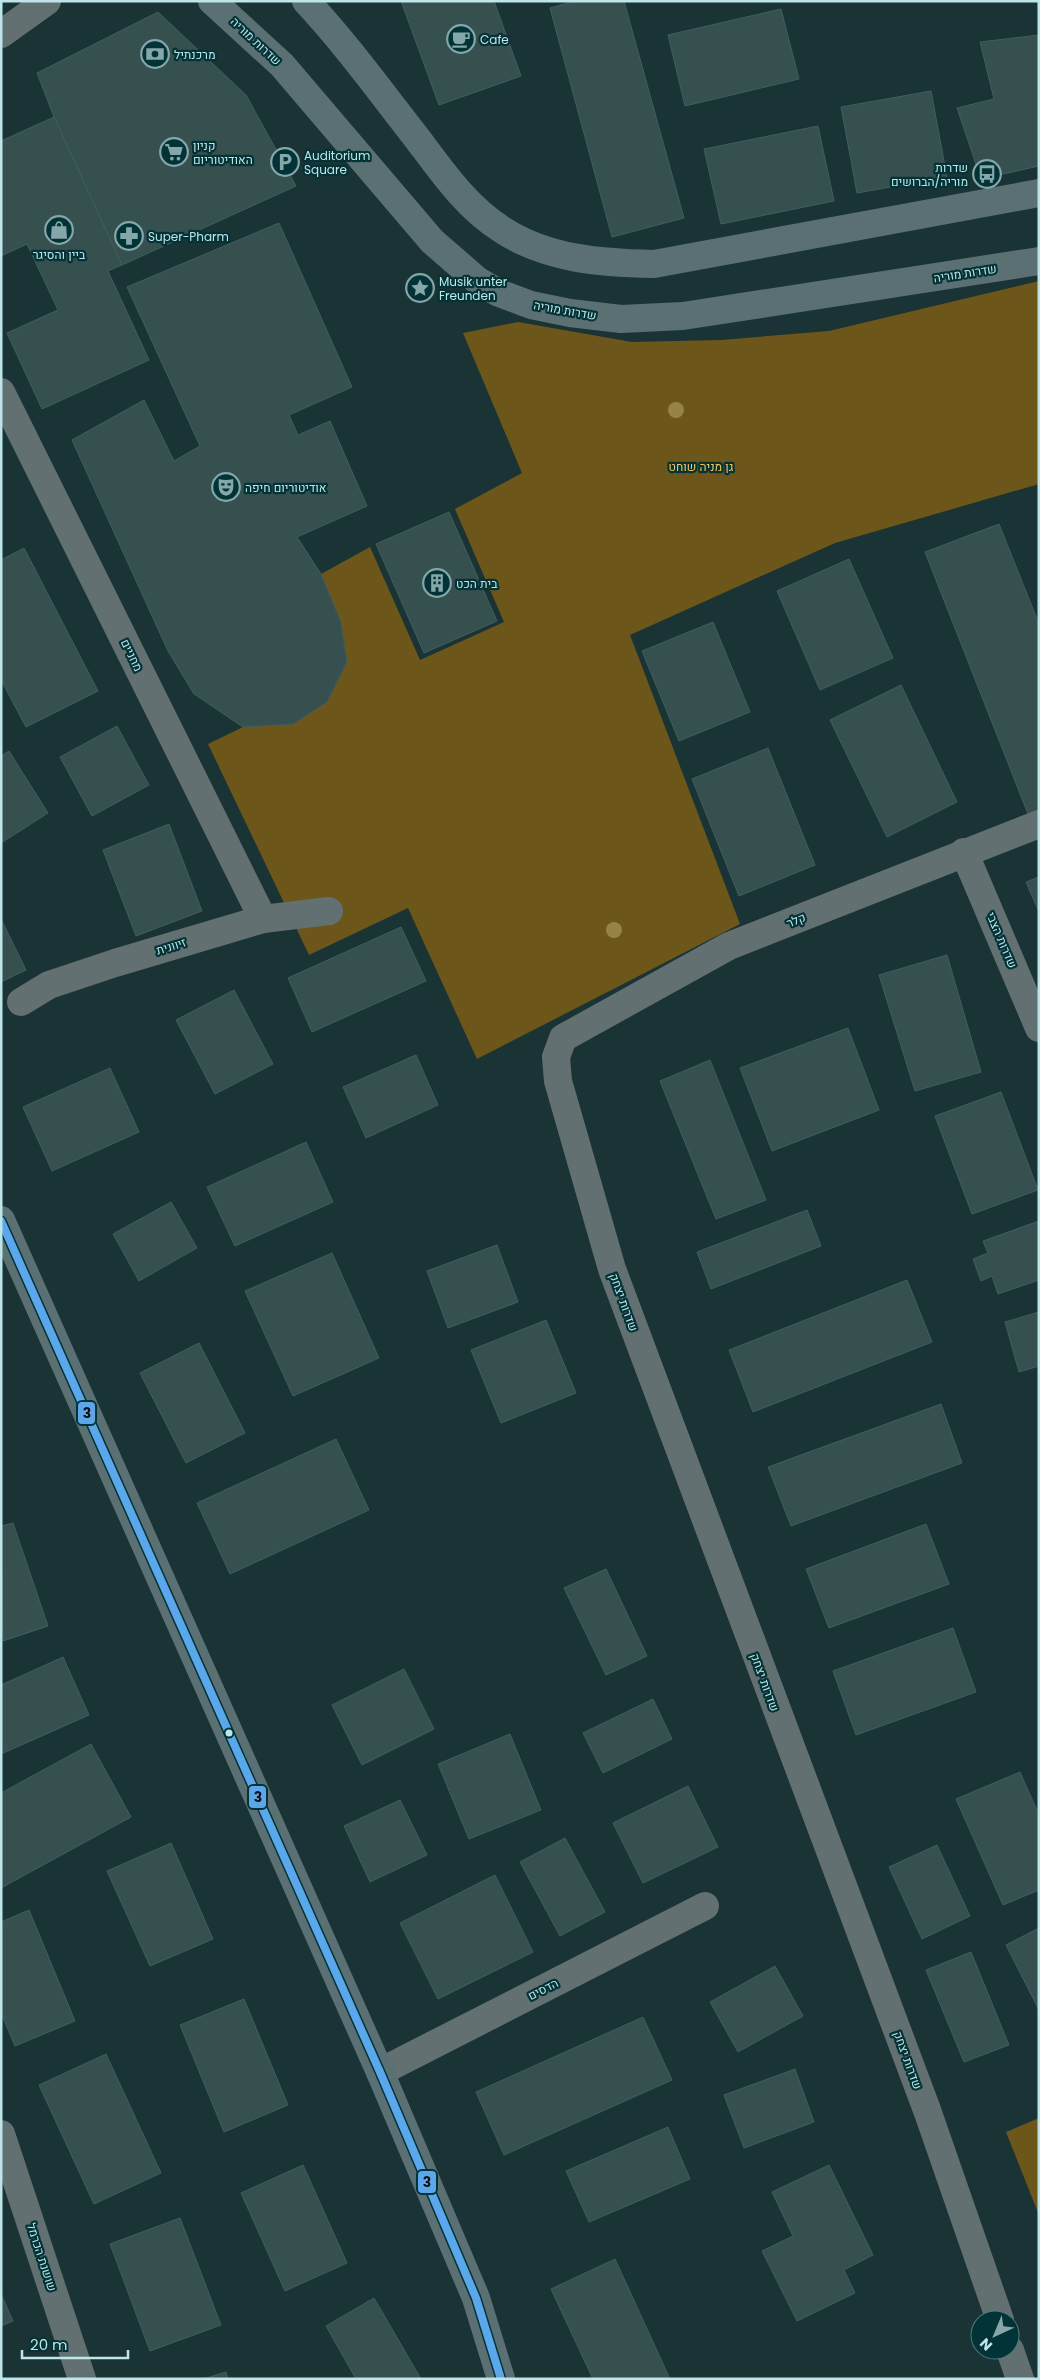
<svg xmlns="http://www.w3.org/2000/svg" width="1040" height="2380" font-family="Poppins,Heebo,sans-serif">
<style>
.green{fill:#6d5619}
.building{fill:#364f4f;stroke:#415e5d}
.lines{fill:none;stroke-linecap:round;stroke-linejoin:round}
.minor{stroke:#627072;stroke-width:28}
.major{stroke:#5b7072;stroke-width:28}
.bus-1-casing{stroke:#023337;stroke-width:11}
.bus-1{stroke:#5aa8eb;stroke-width:8}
.tree{fill:#978343}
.bus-dot{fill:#bee5e8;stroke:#023337;stroke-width:2}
.labels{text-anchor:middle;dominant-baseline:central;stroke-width:4.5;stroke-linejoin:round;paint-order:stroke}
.poi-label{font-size:12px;fill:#bee5e8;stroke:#023337;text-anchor:start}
.street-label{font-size:12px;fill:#bee5e8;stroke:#023337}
.park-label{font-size:12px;fill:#fdc44e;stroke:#023337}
.line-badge{stroke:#023337;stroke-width:2}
.pale-badge-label{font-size:14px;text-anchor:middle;font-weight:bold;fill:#111}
</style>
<rect width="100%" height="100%" fill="#1a3436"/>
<g class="green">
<polygon points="1039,281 1039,484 835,543 630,635 740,924 477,1059 408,908 309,955 208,744 243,727 293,724 327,702 347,662 341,622 321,574 370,547 420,660 504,622 455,509 522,473 463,333 518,322 632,342 721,340 829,331"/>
<polygon points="1039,2118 1039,2215 1006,2132"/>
</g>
<g class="building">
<polygon points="401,1 494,1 521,76 439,105"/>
<polygon points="575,1 624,1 684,218 612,237 550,8"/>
<polygon points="781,9 799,79 685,106 668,35"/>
<polygon points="158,12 246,95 296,186 122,265 54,117 37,73"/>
<polygon points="1039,35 1039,166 981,179 957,108 994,99 980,42"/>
<polygon points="931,91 947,177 857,193 841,107"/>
<polygon points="54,117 122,265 108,271 149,360 42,409 7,333 58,310 27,244 1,256 1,141"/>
<polygon points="818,126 834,201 721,224 704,149"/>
<polygon points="279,223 352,387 289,415 298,435 330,421 367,506 297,537 321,574 341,622 347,662 327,702 293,724 243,727 194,694 168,651 72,440 144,400 174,461 200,446 127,287"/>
<polygon points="449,512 497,621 424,653 376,544"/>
<polygon points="999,524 1039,624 1039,809 1028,814 925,552"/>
<polygon points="24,548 98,691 26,727 1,680 1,560"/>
<polygon points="849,559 893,658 820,690 777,591"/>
<polygon points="713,622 750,712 679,741 642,651"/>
<polygon points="901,685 957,802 887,837 830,720"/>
<polygon points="117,726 149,785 92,816 60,757"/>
<polygon points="768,748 815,865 739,896 692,779"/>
<polygon points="9,751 48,813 1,843 1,756"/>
<polygon points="169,824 202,911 136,936 103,850"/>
<polygon points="1039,877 1039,912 1026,882"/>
<polygon points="1,919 26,970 1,982"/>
<polygon points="401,927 426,981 312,1032 288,978"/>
<polygon points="947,955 981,1072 915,1091 879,975"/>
<polygon points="234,990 273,1064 215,1094 176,1020"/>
<polygon points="848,1028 879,1110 772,1151 740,1068"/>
<polygon points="416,1055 438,1105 366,1138 343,1087"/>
<polygon points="710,1060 766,1200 716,1219 660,1081"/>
<polygon points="110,1068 139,1132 52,1171 23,1107"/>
<polygon points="1001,1092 1038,1190 972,1214 935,1116"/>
<polygon points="306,1142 333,1202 235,1246 207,1187"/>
<polygon points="171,1202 197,1248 139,1281 113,1234"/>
<polygon points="807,1210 821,1246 711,1289 697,1252"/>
<polygon points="1039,1221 1039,1280 998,1294 992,1276 981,1281 973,1259 988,1253 983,1241"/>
<polygon points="497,1245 518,1302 448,1328 427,1271"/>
<polygon points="332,1253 379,1358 293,1396 245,1291"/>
<polygon points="907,1280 932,1342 753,1412 729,1350"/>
<polygon points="1039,1312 1039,1366 1019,1372 1005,1322"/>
<polygon points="546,1320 576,1393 501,1423 471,1350"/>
<polygon points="199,1343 245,1433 186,1463 140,1373"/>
<polygon points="941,1404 962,1463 791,1526 768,1467"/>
<polygon points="336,1439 369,1510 230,1574 197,1503"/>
<polygon points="13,1523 48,1626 3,1641 1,1526"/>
<polygon points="926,1524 949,1584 829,1628 806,1569"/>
<polygon points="606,1569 647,1656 606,1675 564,1588"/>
<polygon points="953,1628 976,1692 856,1735 833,1671"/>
<polygon points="63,1657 89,1715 1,1754 1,1685"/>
<polygon points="404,1669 434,1729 362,1765 332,1705"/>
<polygon points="653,1699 672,1739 603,1773 583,1733"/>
<polygon points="510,1734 541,1810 469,1839 438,1764"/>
<polygon points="91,1744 131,1817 1,1888 1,1793"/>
<polygon points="1020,1772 1039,1815 1039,1890 1003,1905 956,1799"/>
<polygon points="688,1786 718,1847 643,1883 613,1823"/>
<polygon points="400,1800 427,1855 370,1882 344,1826"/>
<polygon points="565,1838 605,1912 560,1936 520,1862"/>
<polygon points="171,1843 213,1939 150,1966 107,1871"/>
<polygon points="937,1845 970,1916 922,1939 889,1867"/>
<polygon points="495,1875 533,1952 438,1999 400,1923"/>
<polygon points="29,1910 75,2021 15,2046 1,2013 1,1922"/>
<polygon points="1039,1928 1039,2010 1006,1945"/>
<polygon points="971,1952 1009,2045 964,2062 926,1970"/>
<polygon points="775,1966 803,2016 738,2052 710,2002"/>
<polygon points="244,1999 288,2105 224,2132 180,2025"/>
<polygon points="643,2017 672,2080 504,2155 476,2092"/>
<polygon points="106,2054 161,2173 94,2204 39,2085"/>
<polygon points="795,2069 814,2122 744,2148 724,2095"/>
<polygon points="668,2127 690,2179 589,2222 566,2171"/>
<polygon points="303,2165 347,2263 285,2291 241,2193"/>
<polygon points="829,2165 873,2255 844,2270 855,2293 797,2321 762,2251 793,2236 772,2192"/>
<polygon points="180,2218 221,2325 150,2351 110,2244"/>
<polygon points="615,2259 670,2379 593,2379 551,2289"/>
<polygon points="1,2294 13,2321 1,2326"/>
<polygon points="374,2298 421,2379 356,2379 326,2326"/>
<polygon points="226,2372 228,2379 203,2379"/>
</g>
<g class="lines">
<g class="minor">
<polyline points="1,34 47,1"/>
<polyline points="1,392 263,919"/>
<polyline points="964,852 1039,1028"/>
<polyline points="21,1002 49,985 115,963 263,919 329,911"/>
<polyline points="380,2072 705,1906"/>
<polyline points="1,2134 82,2379"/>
<polyline points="1000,2320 927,2110 612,1269 558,1081 556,1057 563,1038 729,946 1039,824"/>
<polyline points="1010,2350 1020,2379"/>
</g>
<g class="major">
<polyline points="212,1 282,65 432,241 478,281 499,293 531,305 570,313 621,319 683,316 1039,261"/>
<path d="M306,1C346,44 380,91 416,137C441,170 465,206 501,229C546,259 601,263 654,264L1039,193"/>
<polyline points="1,1220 380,2072 476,2298 501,2379"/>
</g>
<defs>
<polyline id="bus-1" points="1,1221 380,2072 476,2298 501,2379"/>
</defs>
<use href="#bus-1" class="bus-1-casing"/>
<use href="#bus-1" class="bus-1"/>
</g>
<g class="tree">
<circle cx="676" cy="410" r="8"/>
<circle cx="614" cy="930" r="8"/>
</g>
<defs>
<symbol id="cafe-ring" viewBox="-11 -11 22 22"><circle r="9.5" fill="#023337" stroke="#85a7aa" stroke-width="1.5"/><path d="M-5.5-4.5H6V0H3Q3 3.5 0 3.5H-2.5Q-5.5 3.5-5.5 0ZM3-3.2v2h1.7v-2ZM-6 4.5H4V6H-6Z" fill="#85a7aa"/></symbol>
<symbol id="bank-ring" viewBox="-11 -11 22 22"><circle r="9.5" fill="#023337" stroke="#85a7aa" stroke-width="1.5"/><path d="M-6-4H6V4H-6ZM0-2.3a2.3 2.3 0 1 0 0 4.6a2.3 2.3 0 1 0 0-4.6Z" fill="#85a7aa"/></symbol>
<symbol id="supermarket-ring" viewBox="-11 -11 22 22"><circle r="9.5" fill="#023337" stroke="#85a7aa" stroke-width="1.5"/><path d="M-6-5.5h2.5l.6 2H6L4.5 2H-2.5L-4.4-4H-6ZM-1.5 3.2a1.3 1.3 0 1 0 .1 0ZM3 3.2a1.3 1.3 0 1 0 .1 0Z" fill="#85a7aa"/></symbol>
<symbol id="parking-ring" viewBox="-11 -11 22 22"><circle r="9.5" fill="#023337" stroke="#85a7aa" stroke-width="1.5"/><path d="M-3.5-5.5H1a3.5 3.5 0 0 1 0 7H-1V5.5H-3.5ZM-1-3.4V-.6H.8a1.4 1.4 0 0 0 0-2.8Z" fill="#85a7aa"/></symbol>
<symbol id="bus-ring" viewBox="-11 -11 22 22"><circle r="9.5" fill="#023337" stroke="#85a7aa" stroke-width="1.5"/><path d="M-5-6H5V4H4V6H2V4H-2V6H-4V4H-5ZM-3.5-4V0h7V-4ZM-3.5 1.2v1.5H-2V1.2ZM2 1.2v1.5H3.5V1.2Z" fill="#85a7aa"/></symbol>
<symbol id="shop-ring" viewBox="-11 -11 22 22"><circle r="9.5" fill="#023337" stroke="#85a7aa" stroke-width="1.5"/><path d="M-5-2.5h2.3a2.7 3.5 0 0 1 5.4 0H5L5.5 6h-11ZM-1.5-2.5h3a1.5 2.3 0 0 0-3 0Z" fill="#85a7aa"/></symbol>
<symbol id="pharmacy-ring" viewBox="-11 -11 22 22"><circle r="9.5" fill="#023337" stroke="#85a7aa" stroke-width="1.5"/><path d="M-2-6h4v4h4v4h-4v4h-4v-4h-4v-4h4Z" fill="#85a7aa"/></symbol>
<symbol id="sight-ring" viewBox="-11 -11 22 22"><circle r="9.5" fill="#023337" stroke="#85a7aa" stroke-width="1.5"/><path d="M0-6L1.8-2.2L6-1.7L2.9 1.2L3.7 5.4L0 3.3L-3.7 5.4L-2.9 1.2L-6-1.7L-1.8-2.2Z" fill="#85a7aa"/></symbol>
<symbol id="theatre-ring" viewBox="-11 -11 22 22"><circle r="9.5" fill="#023337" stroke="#85a7aa" stroke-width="1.5"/><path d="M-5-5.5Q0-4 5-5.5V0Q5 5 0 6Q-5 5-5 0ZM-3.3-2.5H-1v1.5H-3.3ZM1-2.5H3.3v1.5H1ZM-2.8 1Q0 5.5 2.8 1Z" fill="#85a7aa"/></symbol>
<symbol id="building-ring" viewBox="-11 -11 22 22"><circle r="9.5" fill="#023337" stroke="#85a7aa" stroke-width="1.5"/><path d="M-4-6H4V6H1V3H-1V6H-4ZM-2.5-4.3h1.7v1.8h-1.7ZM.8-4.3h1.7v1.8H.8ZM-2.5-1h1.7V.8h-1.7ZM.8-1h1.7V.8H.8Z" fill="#85a7aa"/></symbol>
</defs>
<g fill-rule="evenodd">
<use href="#cafe-ring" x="445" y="23" width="32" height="32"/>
<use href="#bank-ring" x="139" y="38" width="32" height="32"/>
<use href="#supermarket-ring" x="158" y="136" width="32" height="32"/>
<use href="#parking-ring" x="269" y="146" width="32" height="32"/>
<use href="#bus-ring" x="971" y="158" width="32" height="32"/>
<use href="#shop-ring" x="43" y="214" width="32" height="32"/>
<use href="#pharmacy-ring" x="113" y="220" width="32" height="32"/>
<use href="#sight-ring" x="404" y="272" width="32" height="32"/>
<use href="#theatre-ring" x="210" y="471" width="32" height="32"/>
<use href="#building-ring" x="421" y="567" width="32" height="32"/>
</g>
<circle class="bus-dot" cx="229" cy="1733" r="4.5"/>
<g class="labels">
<g class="poi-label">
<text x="480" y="39">Cafe</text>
<text x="174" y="54">מרכנתיל</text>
<text x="193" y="145">קניון<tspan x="193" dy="14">האודיטוריום</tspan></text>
<text x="304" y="155">Auditorium<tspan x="304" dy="14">Square</tspan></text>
<text x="968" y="167" text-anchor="end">שדרות<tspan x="968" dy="14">מוריה/הברושים</tspan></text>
<text x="148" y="236">Super-Pharm</text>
<text x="59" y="254" text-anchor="middle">ביין והסיגר</text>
<text x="439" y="281">Musik unter<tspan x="439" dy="14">Freunden</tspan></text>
<text x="245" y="487">אודיטוריום חיפה</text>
<text x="456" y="583">בית הכט</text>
</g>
<g class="street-label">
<text transform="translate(256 41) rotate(43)">שדרות מוריה</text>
<text transform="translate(965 273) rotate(-9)">שדרות מוריה</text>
<text transform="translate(565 310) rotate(10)">שדרות מוריה</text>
<text transform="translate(132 655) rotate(64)">מחניים</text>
<text transform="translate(796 920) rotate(-22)">קלר</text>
<text transform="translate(1002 940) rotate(67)">שדרות הצבי</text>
<text transform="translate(171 946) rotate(-17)">זיוונית</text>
<text transform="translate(624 1302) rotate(70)">שדרות יצחק</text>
<text transform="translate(765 1682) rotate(70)">שדרות יצחק</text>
<text transform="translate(543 1989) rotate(-27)">הדסים</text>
<text transform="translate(908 2060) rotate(70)">שדרות יצחק</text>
<text transform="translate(42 2257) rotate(72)">שושנת הכרמל</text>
</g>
<g class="park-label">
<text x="701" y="466">גן מניה שוחט</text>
</g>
</g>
<g class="line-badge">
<rect x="77" y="1401" width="19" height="24" rx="5" fill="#5aa8eb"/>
<rect x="248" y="1785" width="19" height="24" rx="5" fill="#5aa8eb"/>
<rect x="417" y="2170" width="20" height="24" rx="5" fill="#5aa8eb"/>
</g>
<g class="pale-badge-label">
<text x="87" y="1418">3</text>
<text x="258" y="1802">3</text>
<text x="427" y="2187">3</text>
</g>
<rect width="1040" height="2380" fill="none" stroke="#bee5e8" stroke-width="5"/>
<g transform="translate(995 2335) rotate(224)"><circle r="24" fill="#023337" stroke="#4d7a7e"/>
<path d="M0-4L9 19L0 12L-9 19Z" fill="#85a7aa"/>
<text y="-8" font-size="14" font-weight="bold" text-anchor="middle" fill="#bee5e8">N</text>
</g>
<path d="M22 2350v8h106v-8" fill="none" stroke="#bee5e8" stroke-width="2.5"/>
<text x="30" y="2350" font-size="15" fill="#bee5e8" stroke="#023337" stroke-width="4" paint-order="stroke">20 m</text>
</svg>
